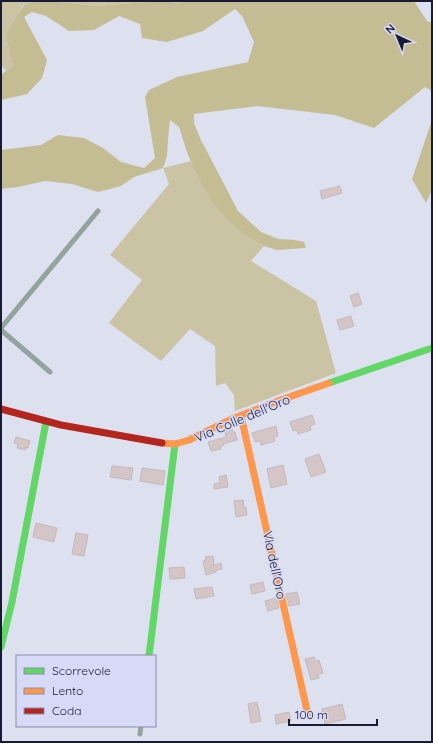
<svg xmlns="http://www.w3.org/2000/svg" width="433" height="743" font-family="Quicksand,sans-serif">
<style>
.green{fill:#cac4a4}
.forest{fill:#c4bd94}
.building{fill:#d4c5c6;stroke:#c6b9bb}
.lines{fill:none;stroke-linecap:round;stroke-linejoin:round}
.street{stroke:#92a49d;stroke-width:5}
.fast{stroke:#63d668;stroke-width:7}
.slow{stroke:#ff974d;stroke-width:7}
.jam{stroke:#b3261e;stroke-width:7}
.labels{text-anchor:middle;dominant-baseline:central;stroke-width:3;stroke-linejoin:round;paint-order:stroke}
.street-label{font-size:13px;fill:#191a33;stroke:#d6daf6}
</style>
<rect width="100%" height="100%" fill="#dde0ef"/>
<g class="green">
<polygon points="1,1 35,1 23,5 7,42 13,65 6,71 1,65"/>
<polygon points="51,1 181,1 179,3 158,1 96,6"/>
<polygon points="191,161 197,175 249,238 264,246 251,261 316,301 336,373 235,411 234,395 225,383 216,386 215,346 190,329 161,361 109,323 142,280 110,255 169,184 163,168"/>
</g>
<g class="forest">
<polygon points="35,1 51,1 96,6 158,1 179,3 181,1 414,1 427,21 432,23 432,91 425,87 374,128 335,115 257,106 194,114 194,123 201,140 238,211 261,232 278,239 294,240 304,242 306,248 277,250 264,246 249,238 229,221 213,203 197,175 188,155 179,127 170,120 168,139 167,156 163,168 134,177 121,186 98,192 72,184 45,181 18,187 1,189 1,150 41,145 58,135 84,138 103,148 121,162 144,168 155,158 145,97 149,90 177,77 248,62 254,42 242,16 235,9 203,31 167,42 142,38 140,24 119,16 94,30 69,31 46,16 32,12 24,17 47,60 42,78 27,94 1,100 1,75 13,65 7,42 6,34 24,5"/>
<polygon points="432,120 432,190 426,203 412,179"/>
</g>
<g class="building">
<polygon points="340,186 342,193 322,199 320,191"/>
<polygon points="358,293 362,304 354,307 350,296"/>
<polygon points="351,316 354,326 340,330 337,320"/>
<polygon points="312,415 315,424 310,426 311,430 298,434 297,430 293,431 290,422"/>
<polygon points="276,426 278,436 274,437 275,441 261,445 260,441 255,442 252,433"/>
<polygon points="232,429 233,432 235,432 237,440 223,444 224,445 221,446 221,449 211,451 208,442 226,437 225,431"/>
<polygon points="16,437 30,441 28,448 26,447 25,450 17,448 18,444 14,443"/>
<polygon points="319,454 326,472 311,477 305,459"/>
<polygon points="283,465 287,484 271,488 267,469"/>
<polygon points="112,466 133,468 131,480 110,477"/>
<polygon points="142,468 165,471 163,485 140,481"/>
<polygon points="226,475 228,487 214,489 214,484 220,483 219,477"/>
<polygon points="243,500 244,508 246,507 247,515 236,517 234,501"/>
<polygon points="36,523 57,528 54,542 33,537"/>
<polygon points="76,533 88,535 84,556 72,554"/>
<polygon points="213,556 214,565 221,563 222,569 216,570 216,572 206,575 203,561 206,560 205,557"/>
<polygon points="184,567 185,578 170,579 169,568"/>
<polygon points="263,582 265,591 252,594 250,585"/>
<polygon points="212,587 214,596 196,599 194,589"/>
<polygon points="297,592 300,604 289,606 286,594"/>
<polygon points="277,598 279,608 268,611 265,601"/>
<polygon points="314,657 316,661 319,660 323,673 318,674 319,678 311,680 305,659"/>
<polygon points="257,702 261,721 251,723 248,704"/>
<polygon points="342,704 346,719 325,724 322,709"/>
<polygon points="289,712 291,721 276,724 275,715"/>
</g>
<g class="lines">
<g class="street">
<polyline points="1,328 98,211"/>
<polyline points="1,330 50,372"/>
<polyline points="140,734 141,726"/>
</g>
<g class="fast">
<polyline points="329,383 432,348"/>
<polyline points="1,647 12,602 46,422"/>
<polyline points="149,656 175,444"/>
</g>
<g class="slow">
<polyline points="241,416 308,715"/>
<polyline points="162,443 175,444 189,440 232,419 275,402 329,383"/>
</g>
<polyline class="jam" points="1,409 61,425 162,443"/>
</g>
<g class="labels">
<g class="street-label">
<text transform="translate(242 418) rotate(-23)">Via Colle dell'Oro</text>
<text transform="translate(275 565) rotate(78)">Via dell'Oro</text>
</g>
</g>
<rect width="433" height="743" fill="none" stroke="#191a33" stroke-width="4"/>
<rect x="16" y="655" width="140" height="72" fill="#d6daf6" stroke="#8a8da8"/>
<rect x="24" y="668" width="20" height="6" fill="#63d668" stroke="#8a8da8"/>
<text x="52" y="675" font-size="12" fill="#191a33">Scorrevole</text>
<rect x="24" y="688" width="20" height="6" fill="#ff974d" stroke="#8a8da8"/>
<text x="52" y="695" font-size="12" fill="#191a33">Lento</text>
<rect x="24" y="708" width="20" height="6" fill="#b3261e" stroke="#8a8da8"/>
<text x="52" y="715" font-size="12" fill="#191a33">Coda</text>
<g transform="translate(397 36) rotate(316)" stroke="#d6daf6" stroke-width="3" paint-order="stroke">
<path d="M0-3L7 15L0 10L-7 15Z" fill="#191a33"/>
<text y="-6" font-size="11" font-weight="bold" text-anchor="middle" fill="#191a33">N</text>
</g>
<path d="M289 719v6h88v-6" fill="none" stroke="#191a33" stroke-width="2"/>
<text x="295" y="719" font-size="12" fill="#191a33" stroke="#d6daf6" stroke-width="3" paint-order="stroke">100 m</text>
</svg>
